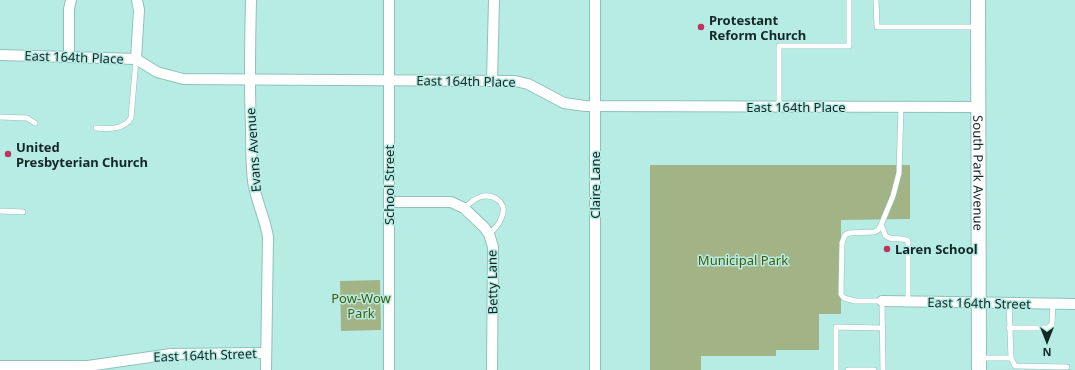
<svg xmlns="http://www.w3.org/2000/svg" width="1075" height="370" font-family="'Noto Sans',sans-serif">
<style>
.green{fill:#a2b486}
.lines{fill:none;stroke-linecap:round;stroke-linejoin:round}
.lane-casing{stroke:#8ec1ba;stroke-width:6}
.street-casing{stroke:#8ec1ba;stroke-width:12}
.secondary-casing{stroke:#8ec1ba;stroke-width:16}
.lane{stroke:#fff;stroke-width:5}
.street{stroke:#fff;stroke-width:10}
.secondary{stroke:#fff;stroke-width:14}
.poi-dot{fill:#bf3262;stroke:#b7ece4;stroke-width:1.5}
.labels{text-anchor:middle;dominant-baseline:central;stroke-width:3;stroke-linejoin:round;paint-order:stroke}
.poi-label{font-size:13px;font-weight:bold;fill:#132725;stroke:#b7ece4;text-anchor:start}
.street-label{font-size:13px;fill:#132725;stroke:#b7ece4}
.park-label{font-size:13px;fill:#445a0b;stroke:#b7ece4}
</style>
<rect width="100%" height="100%" fill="#b7ece4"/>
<g class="green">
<polygon points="650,165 910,165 910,219 841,220 841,314 819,314 819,350 776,350 776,356 701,356 701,370 650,370"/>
<polygon points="380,280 381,330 341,331 340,281"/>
</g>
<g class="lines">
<defs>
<g id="lane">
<polyline points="876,0 877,27 977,27"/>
<polyline points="779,107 779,46 849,46 849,0"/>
<polyline points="0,117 27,118 35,123"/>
<path d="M96,128C108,129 124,130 131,118L136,59"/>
<path d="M464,208C469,204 474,199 480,197C492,193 508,202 502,216C500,224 495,229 489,234"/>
<polyline points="0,211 23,212"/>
<path d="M881,225C883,228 884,232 885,235C890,242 902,236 908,241V301"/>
<polyline points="1009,328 1048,328 1052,324 1053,304"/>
<polyline points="980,358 1011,358 1009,303"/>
<polyline points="1011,358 1015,366 1067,367"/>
<polyline points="836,370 836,327 883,328"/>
<polyline points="848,370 874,370"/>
<polyline points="883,370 882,301 855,301 844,298 841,294 842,243 845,235 849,233 874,232 878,230 881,225 893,196 899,173 901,107"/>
</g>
<g id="street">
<path d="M251,0C250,42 249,84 251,126C251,144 251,163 253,181C256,201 265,218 268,237L266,370"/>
<polyline points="389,0 389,370"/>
<polyline points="0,55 136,59 157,72 183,79 515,81 528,84 564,103 585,106 978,107"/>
<polyline points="69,56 69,9 71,0"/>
<polyline points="136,59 139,10 137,0"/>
<polyline points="492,81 494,0"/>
<polyline points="389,202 451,202 464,208 484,227 489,234 493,247 492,370"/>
<polyline points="882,301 1075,304"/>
<polyline points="0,366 88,366 171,354 266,353"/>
<polyline points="595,370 595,0"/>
</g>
<g id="secondary">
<path id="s1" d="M978,0L979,370"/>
</g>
</defs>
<use href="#lane" class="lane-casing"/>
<use href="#street" class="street-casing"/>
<use href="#secondary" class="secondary-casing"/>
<use href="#lane" class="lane"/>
<use href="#street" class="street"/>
<use href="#secondary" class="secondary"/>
</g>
<g class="poi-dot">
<circle cx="701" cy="27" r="4"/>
<circle cx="8" cy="154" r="4"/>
<circle cx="887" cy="249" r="4"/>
</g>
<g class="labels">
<g class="poi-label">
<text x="709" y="20">Protestant<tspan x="709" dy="15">Reform Church</tspan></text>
<text x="16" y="147">United<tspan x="16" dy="15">Presbyterian Church</tspan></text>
<text x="895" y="249">Laren School</text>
</g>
<g class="street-label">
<text transform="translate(74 57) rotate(2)">East 164th Place</text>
<text transform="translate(466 81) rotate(1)">East 164th Place</text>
<text x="796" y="107">East 164th Place</text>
<text transform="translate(253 150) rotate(-94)">Evans Avenue</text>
<text stroke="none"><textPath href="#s1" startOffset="173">South Park Avenue</textPath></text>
<text transform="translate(389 185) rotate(-90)">School Street</text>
<text transform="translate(595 185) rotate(-90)">Claire Lane</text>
<text transform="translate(492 282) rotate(-91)">Betty Lane</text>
<text transform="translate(979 303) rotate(1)">East 164th Street</text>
<text transform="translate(205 355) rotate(-2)">East 164th Street</text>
</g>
<g class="park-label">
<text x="743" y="260">Municipal Park</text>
<text x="361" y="298">Pow-Wow<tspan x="361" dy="15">Park</tspan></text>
</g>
</g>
<g transform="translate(1047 342) rotate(180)" stroke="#b7ece4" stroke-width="3" paint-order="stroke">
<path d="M0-3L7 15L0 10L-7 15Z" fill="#132725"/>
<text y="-6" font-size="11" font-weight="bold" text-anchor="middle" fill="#132725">N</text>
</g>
</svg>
